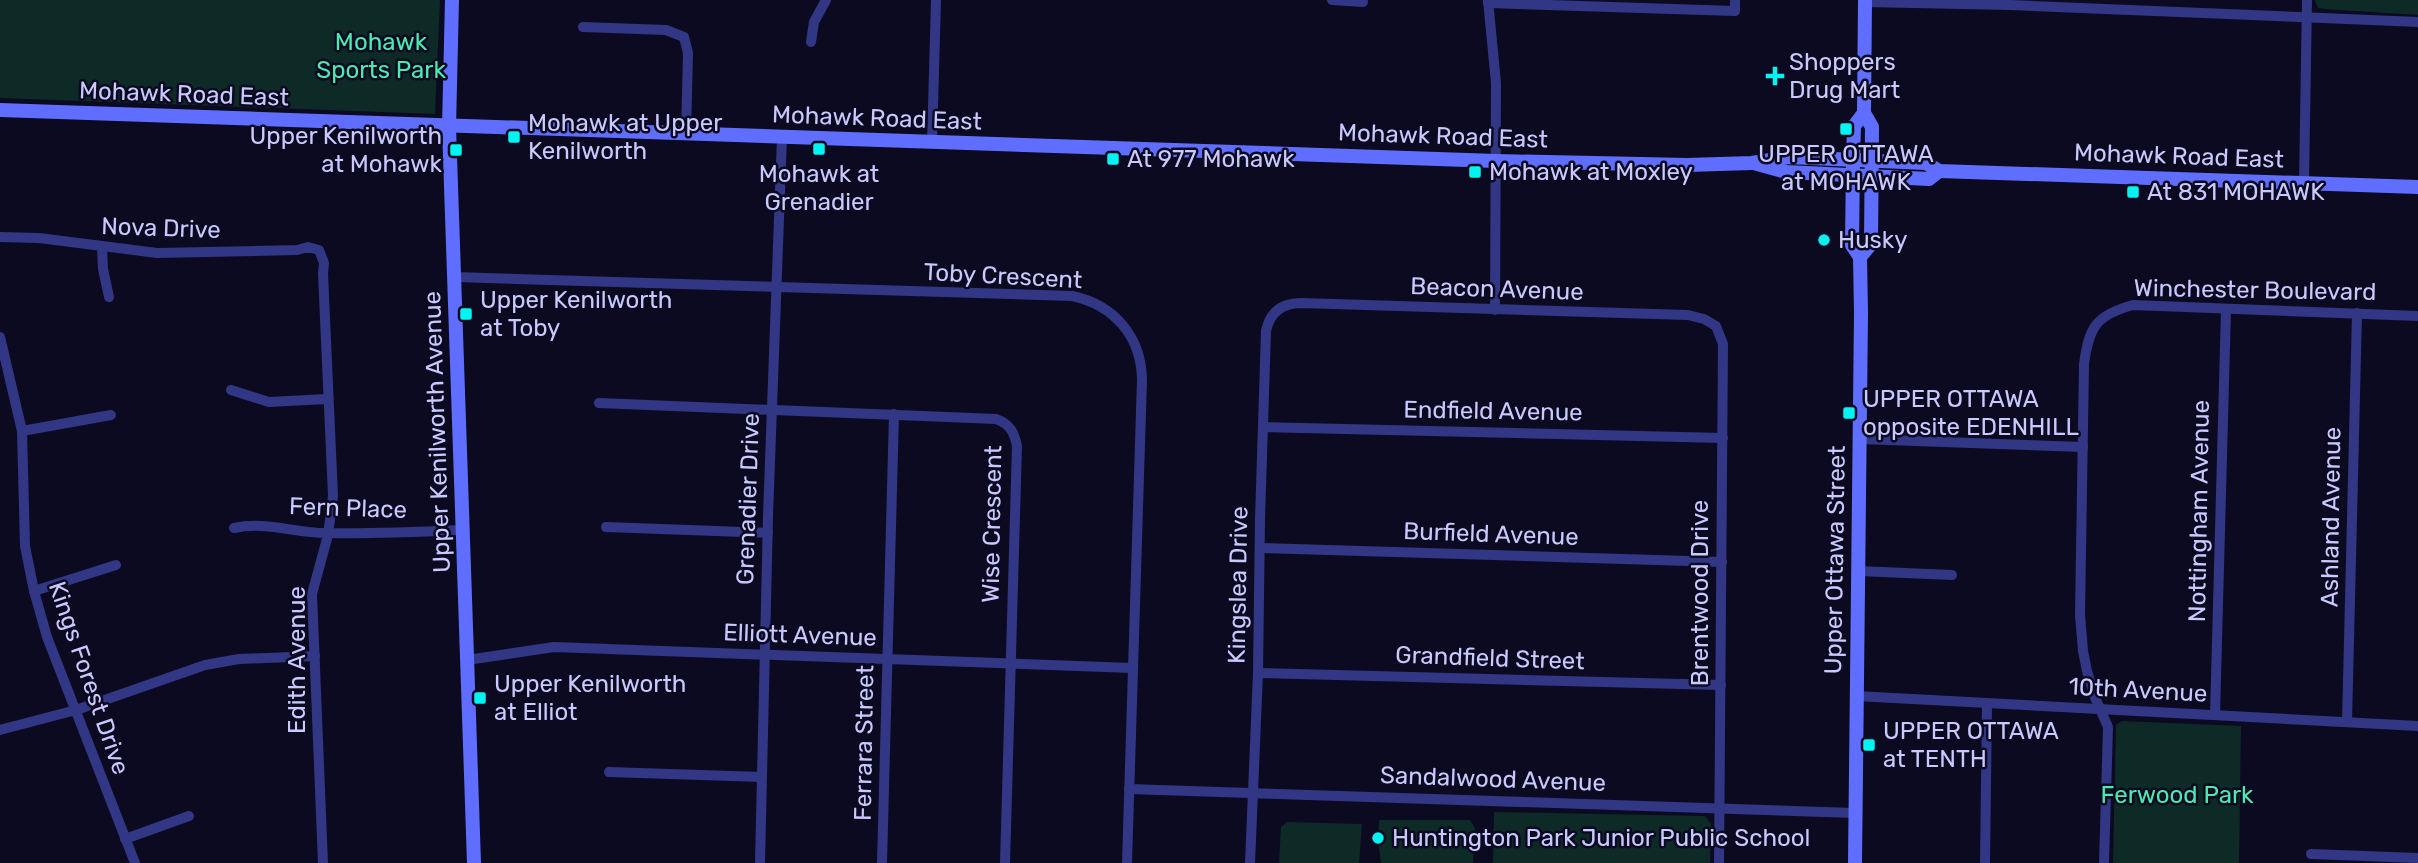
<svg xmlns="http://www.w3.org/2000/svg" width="2418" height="863" font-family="Rubik,sans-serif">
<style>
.green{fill:#0d2a26}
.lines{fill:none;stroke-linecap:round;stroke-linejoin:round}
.street{stroke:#313784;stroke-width:10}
.secondary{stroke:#606eff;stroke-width:14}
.poi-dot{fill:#00f4f1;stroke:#0c0a20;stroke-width:2.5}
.labels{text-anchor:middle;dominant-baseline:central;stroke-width:5;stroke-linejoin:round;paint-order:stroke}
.park-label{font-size:24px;fill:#4aeab0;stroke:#0c0a20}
.poi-label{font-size:24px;fill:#c9c9ff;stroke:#0c0a20;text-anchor:start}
.street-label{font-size:24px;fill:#c9c9ff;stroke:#0c0a20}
</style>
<rect width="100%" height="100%" fill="#0c0a20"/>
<g class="green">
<polygon points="0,0 440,0 435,114 0,98"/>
<polygon points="2315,0 2418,0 2418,15 2325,9 2318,8"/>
<polygon points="2122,721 2241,726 2239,863 2113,863 2116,725"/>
<polygon points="1494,812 1705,816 1711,824 1710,863 1493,863"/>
<polygon points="1379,820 1470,820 1475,828 1473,863 1381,863 1378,841"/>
<polygon points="1287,822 1362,824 1359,863 1279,863 1281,827"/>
</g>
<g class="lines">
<g class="street">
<polyline points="1332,0 1363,2"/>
<polyline points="1488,0 1496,83 1495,310"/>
<polyline points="1865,2 2010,5 2418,22"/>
<polyline points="1488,3 1735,11 1735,0"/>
<polyline points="583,27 666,30 684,37 688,53 686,134"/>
<polyline points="811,42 814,22 826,0"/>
<polyline points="932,143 936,0"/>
<polyline points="2304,183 2307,0"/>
<polyline points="0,237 39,238 157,253 297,250 308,247 319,250 324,263 323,274 333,496 328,535 312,594 323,863"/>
<polyline points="102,248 103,269 109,297"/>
<path d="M455,277L1072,296C1115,305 1141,337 1142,379L1127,863"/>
<polyline points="0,337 22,431 25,546 34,591 47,637 135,863"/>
<polyline points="231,390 269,402 327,399"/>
<path d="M599,403L996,419C1010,424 1014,432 1017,446L1005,863"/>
<polyline points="1263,427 1723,438"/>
<polyline points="22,431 111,415"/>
<polyline points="1860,439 2083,447"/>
<polyline points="606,527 768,533"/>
<path d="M234,528C266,521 294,533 326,533C371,534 416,532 461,530"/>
<polyline points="1260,548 1722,562"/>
<polyline points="1858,571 1952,575"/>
<polyline points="34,591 116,565"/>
<polyline points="467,660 554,647 1132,668"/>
<polyline points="1258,673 1721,685"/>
<polyline points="1856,696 2418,726"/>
<polyline points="2215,715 2226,309"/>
<polyline points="2347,722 2357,313"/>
<polyline points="0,730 76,710 205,665 239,659 315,656"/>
<polyline points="609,772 762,777"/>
<polyline points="1129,789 1855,813"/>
<polyline points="125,839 189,816"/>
<polyline points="2311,854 2418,858"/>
<polyline points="760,863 768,516 782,137"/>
<polyline points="882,863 894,414"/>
<path d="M1250,863L1258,673L1260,519L1266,331C1270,311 1283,303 1302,303L1688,315L1704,319L1716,326L1723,344L1719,863"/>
<polyline points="1985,863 1987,703"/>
<path d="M2104,863L2108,727L2094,695L2087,671L2083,651L2080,615L2084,364C2089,327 2096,315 2133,305L2418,316"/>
</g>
<g class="secondary">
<polyline points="452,0 449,127 474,863"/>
<polyline points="0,110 1496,161 1687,165 1752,163 1788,157 1926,163 1939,171 2418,187"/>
<polyline points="1757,164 1786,172 1929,179 1939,171"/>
<polyline points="1860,257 1871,244 1872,127 1864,113 1865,0"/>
<polyline points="1855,863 1861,313 1860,257 1852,245 1853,160 1854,126 1864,113"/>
</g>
</g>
<g class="poi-dot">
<path d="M1771.5 65.5h7v7h7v7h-7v7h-7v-7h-7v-7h7z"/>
<rect x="1839" y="122" width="14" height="14" rx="3.5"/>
<rect x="507" y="130" width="14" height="14" rx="3.5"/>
<rect x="812" y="142" width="14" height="14" rx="3.5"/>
<rect x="449" y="143" width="14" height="14" rx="3.5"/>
<rect x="1106" y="152" width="14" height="14" rx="3.5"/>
<rect x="1468" y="165" width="14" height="14" rx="3.5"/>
<rect x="2126" y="185" width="14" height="14" rx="3.5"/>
<circle cx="1824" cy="240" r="7"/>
<rect x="459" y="307" width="14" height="14" rx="3.5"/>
<rect x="1842" y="406" width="14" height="14" rx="3.5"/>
<rect x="473" y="691" width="14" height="14" rx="3.5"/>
<rect x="1862" y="738" width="14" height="14" rx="3.5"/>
<circle cx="1378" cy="838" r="7"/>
</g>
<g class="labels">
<g class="park-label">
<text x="381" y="42">Mohawk<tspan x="381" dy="28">Sports Park</tspan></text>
<text x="2177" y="795">Ferwood Park</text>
</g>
<g class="poi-label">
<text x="1789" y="62">Shoppers<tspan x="1789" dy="28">Drug Mart</tspan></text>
<text x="528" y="123">Mohawk at Upper<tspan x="528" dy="28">Kenilworth</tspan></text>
<text x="442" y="136" text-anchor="end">Upper Kenilworth<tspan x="442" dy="28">at Mohawk</tspan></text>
<text x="1846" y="154" text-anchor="middle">UPPER OTTAWA<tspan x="1846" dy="28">at MOHAWK</tspan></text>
<text x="1127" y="159">At 977 Mohawk</text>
<text x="1489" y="172">Mohawk at Moxley</text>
<text x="819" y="174" text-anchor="middle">Mohawk at<tspan x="819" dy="28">Grenadier</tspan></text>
<text x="2147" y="192">At 831 MOHAWK</text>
<text x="1838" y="240">Husky</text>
<text x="480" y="300">Upper Kenilworth<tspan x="480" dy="28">at Toby</tspan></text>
<text x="1863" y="399">UPPER OTTAWA<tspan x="1863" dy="28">opposite EDENHILL</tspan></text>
<text x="494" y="684">Upper Kenilworth<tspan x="494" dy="28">at Elliot</tspan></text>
<text x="1883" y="731">UPPER OTTAWA<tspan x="1883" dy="28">at TENTH</tspan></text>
<text x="1392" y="838">Huntington Park Junior Public School</text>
</g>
<g class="street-label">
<text transform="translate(184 94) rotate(2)">Mohawk Road East</text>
<text transform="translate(877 118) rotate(2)">Mohawk Road East</text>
<text transform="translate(1443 136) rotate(2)">Mohawk Road East</text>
<text transform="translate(2179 156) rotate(2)">Mohawk Road East</text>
<text transform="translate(161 228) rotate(2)">Nova Drive</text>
<text transform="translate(1003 276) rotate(3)">Toby Crescent</text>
<text transform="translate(1497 289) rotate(2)">Beacon Avenue</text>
<text transform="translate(2255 290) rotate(1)">Winchester Boulevard</text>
<text transform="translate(1493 411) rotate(1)">Endfield Avenue</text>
<text transform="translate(437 432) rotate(-92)">Upper Kenilworth Avenue</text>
<text transform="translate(748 499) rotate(-88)">Grenadier Drive</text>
<text transform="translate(348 508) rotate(2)">Fern Place</text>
<text transform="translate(2199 511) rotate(-89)">Nottingham Avenue</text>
<text transform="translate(2331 517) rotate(-89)">Ashland Avenue</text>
<text transform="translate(992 524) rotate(-89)">Wise Crescent</text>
<text transform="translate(1491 534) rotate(2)">Burfield Avenue</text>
<text transform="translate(1835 560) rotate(-89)">Upper Ottawa Street</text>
<text transform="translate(1238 585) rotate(-89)">Kingslea Drive</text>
<text transform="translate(1700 593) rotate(-90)">Brentwood Drive</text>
<text transform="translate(800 635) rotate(2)">Elliott Avenue</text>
<text transform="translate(1490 658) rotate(2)">Grandfield Street</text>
<text transform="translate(297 660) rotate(-90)">Edith Avenue</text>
<text transform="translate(89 678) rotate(71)">Kings Forest Drive</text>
<text transform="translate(2138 690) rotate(3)">10th Avenue</text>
<text transform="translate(864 743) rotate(-89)">Ferrara Street</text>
<text transform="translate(1493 779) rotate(2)">Sandalwood Avenue</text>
</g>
</g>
</svg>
